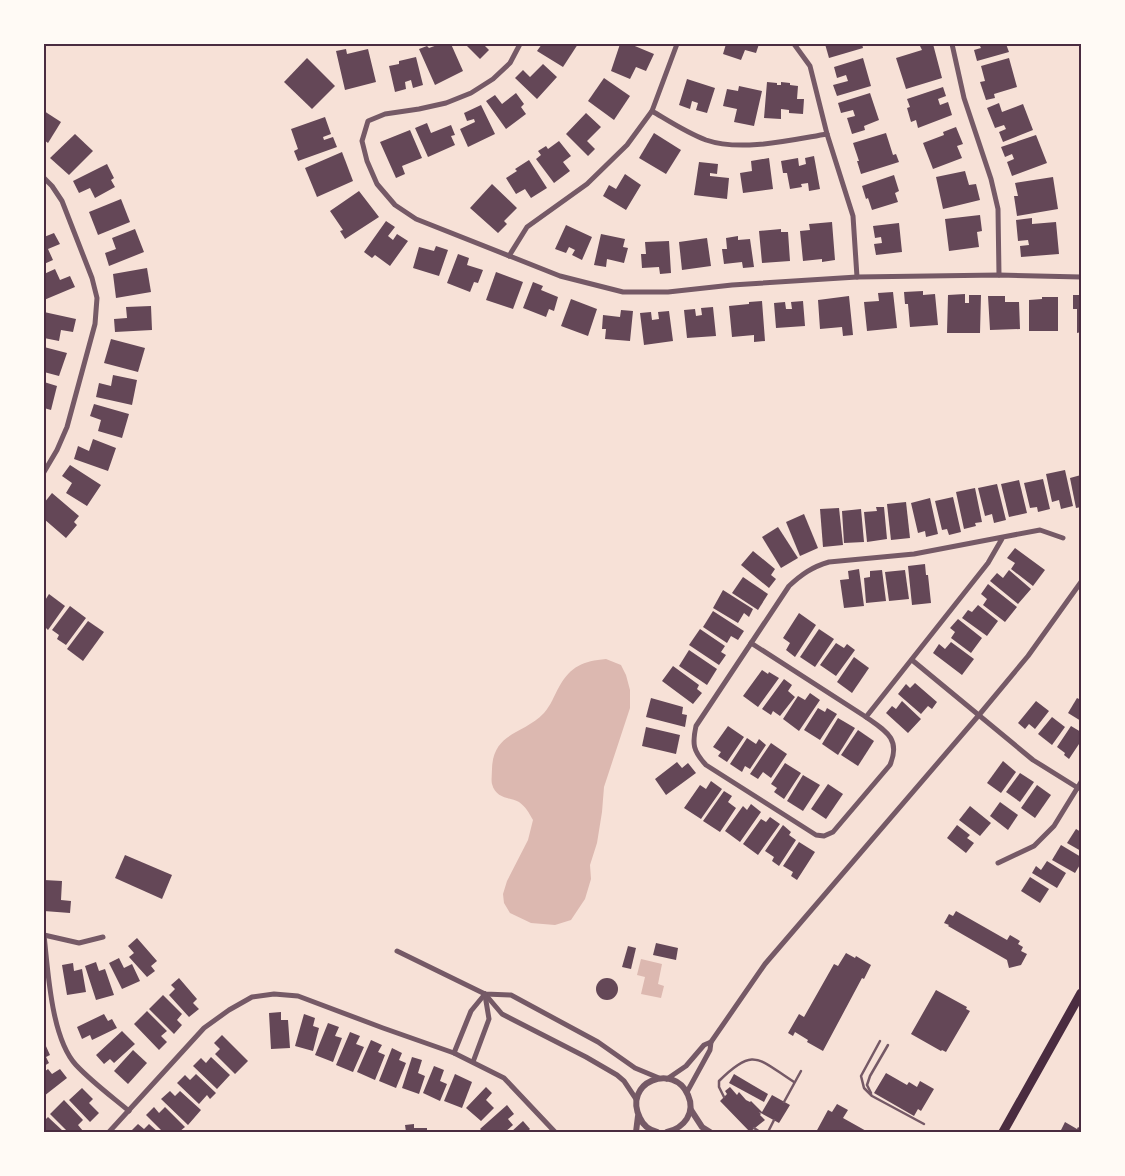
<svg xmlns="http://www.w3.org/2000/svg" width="1125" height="1176" font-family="Poppins,sans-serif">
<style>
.water{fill:#dcb8b0}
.building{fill:#644757}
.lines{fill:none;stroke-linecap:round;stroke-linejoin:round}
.service{stroke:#755966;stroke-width:2.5}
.minor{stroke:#755966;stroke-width:5}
.tertiary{stroke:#755966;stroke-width:6}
.primary{stroke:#4a2c40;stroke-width:9}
.neatline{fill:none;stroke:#4a2c40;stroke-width:2}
</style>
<rect width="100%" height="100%" fill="#f7e1d7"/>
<g class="water">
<path d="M606,659L621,665L626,675L630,690V708L604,787L602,812L597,843L590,865L591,879L585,899L571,920L555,925L531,923L510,913L504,903L503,894L507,881L528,840L533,820C529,813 526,807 519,802C509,797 496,799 492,784C491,780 492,774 492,769C493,732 523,735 544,713C551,705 554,696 559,687C571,666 583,661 606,659Z"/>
<polygon points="641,959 662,964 658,984 664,986 661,998 641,994 645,977 637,975"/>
</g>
<g class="building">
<polygon points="440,44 451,44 463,71 435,85 419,49 427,46 429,48"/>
<polygon points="465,44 483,44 489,50 480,59"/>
<polygon points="542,44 578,44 563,67 537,51"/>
<polygon points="620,44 630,44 654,54 646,71 636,67 630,79 611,71"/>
<polygon points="726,44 759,44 756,53 745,50 741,60 723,54"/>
<polygon points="825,44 862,44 863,48 829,58"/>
<polygon points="929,44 933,44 942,78 906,89 896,58 922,50 920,46"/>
<polygon points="979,44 1006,44 1009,52 977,61 974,50 981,48"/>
<polygon points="346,49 347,54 368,49 376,82 345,90 336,51"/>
<polygon points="416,57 423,85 413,88 411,80 405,82 406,89 395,92 389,66 399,64 399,61"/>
<polygon points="307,58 335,86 312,109 284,82"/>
<polygon points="863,58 871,86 837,96 833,85 848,81 846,75 837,78 834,67"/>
<polygon points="1009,58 1017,87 994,94 995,98 986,100 980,82 985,81 981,66"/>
<polygon points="543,64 557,77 537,99 515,78 523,70 530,77"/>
<polygon points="604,78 630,96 614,120 588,101"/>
<polygon points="687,79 715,88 707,113 696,110 698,103 692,101 690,109 679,105"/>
<polygon points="767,82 777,83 777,85 781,85 781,82 790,83 790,85 798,86 797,99 804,99 803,114 789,113 789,110 781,109 781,119 764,118"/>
<polygon points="739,86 762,91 754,126 734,122 737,109 723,106 727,89 738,91"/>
<polygon points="943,87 946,96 938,99 940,105 948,102 952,115 918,128 916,120 911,122 907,108 910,107 907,99"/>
<polygon points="516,93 524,104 521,107 526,114 506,129 486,101 495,95 502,104"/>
<polygon points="870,93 879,120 864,126 865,130 852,134 847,118 855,116 853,110 841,113 838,103"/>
<polygon points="999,103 1002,112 1023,104 1033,130 1003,142 999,132 1006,129 1004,125 995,128 987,108"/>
<polygon points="481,105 495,134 468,147 460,129 475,122 474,119 467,121 464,113"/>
<polygon points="44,111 61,122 48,143 44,140"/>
<polygon points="586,113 601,127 587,141 595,149 588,156 566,134"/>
<polygon points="325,117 331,134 323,137 324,140 333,137 337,147 298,161 294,151 298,149 291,129"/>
<polygon points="427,123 431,133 451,125 455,135 451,136 455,145 428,157 415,128"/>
<polygon points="956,127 963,144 957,146 962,158 933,169 923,143 944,135 943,132"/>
<polygon points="410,130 422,158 402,166 405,174 396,178 380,142"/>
<polygon points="654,133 681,150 666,174 639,158"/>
<polygon points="886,133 893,155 896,154 899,162 861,174 857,161 859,161 853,143"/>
<polygon points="75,134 93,151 69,175 50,158"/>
<polygon points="1036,135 1047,163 1012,176 1007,162 1014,159 1012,154 1005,157 1001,147"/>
<polygon points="559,141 571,156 563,162 570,171 554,183 536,159 541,155 538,151 546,146 548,149"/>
<polygon points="342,152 353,181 317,197 305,168"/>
<polygon points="814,156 820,189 809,191 808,183 801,184 802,187 790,189 787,173 783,173 781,161 798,158 799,166 806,164 805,158"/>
<polygon points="769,158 773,189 743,193 740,173 752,171 751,161"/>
<polygon points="529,160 547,188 531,198 525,189 516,194 506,178 517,171 515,169"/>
<polygon points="699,162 718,164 717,174 710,173 710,176 729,178 727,199 694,195"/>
<polygon points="107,164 114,178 111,180 115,187 95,198 90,188 79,193 73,181"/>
<polygon points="965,171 969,185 976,184 980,200 943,209 936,177"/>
<polygon points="625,174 641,185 626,210 603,196 609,185 616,189"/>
<polygon points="894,175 899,191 895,193 898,202 872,210 868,198 866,199 862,186"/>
<polygon points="1053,177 1058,209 1017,216 1014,196 1018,196 1015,183"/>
<polygon points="492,184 517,208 504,221 507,224 498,233 470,208"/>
<polygon points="359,191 379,217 345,239 340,231 343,230 330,211"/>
<polygon points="121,199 130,222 98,235 89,212"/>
<polygon points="980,215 982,231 977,232 979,247 949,251 945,219"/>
<polygon points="1032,218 1032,224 1056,222 1059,254 1021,257 1020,246 1029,245 1028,240 1018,241 1016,220"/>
<polygon points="386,221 395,227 388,236 393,240 397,234 408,241 390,266 375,255 372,258 364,252"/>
<polygon points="832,222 835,260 822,262 822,259 803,261 800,231 810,230 809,224"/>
<polygon points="899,223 902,252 876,255 874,244 882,243 881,237 875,238 873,226"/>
<polygon points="566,225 592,237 582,260 572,255 575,250 569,247 566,253 555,249"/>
<polygon points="135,229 144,252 109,266 105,253 116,249 112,238"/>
<polygon points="781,229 781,232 788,232 790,261 762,263 759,231"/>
<polygon points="54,233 60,244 48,249 53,260 44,264 44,237"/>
<polygon points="601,234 625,239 623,247 628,248 624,263 607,259 606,267 594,265"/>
<polygon points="738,236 738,240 750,239 754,267 743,268 742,262 724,264 722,249 727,249 726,238"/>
<polygon points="707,238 711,266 682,270 679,242"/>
<polygon points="669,241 671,273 660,274 659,267 642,268 641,254 646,254 645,242"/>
<polygon points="436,246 448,250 439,276 413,268 419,247 434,251"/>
<polygon points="458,254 469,258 467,265 483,270 478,283 474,282 470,292 447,283"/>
<polygon points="147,268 151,292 116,298 113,274"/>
<polygon points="55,269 60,280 70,276 75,287 44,300 44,274"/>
<polygon points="496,272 523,282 513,309 486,300"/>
<polygon points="533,282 543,286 541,290 558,297 554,311 549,309 546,317 523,308"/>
<polygon points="923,291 923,295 935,294 938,325 910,327 908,304 905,304 904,292"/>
<polygon points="893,292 897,328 867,331 864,302 879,301 878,293"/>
<polygon points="965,294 965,303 969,303 969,295 981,295 980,333 947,333 948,295"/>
<polygon points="1073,295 1081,295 1081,332 1077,333 1077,309 1073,309"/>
<polygon points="849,296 853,335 843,336 842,327 820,329 818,300"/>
<polygon points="988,296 1005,296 1005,302 1019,302 1020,329 990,330"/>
<polygon points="1042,297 1058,297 1058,331 1029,331 1029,300 1042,299"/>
<polygon points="571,299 597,309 588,336 561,326"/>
<polygon points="762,301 765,341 754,342 754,335 732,337 729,306 749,304 749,302"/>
<polygon points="803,301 805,326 776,328 774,303 785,302 786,309 792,309 791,302"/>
<polygon points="151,306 152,330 115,332 114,319 127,318 126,307"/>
<polygon points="713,307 716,336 687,338 684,310 695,309 696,316 702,315 701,308"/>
<polygon points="621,310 633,311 630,341 605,339 606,329 602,329 603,315 620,317"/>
<polygon points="669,311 673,341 644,345 640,313 651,312 652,320 659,319 658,312"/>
<polygon points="44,312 76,319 73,332 61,330 59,341 44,338"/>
<polygon points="111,339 145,348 138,372 104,363"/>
<polygon points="44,347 67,353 59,376 44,372"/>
<polygon points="113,375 137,380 132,405 96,397 99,383 111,386"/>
<polygon points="44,382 57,386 51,410 44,408"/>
<polygon points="94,404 129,414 122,438 98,431 101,420 90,416"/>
<polygon points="93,439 116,448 108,471 74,459 78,446 89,451"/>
<polygon points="70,465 101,485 87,506 66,493 72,483 62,476"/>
<polygon points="1065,470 1073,506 1061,509 1059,500 1052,502 1046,474"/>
<polygon points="1081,475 1081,507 1076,508 1070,478"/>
<polygon points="1043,479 1050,509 1038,512 1037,507 1030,508 1024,483"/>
<polygon points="1019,480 1027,513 1009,517 1001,484"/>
<polygon points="997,484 1006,520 994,523 992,514 985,516 978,488"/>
<polygon points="975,488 982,522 975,523 976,526 964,529 956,492"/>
<polygon points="52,493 79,516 74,522 77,525 66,538 44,519 44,503"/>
<polygon points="953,497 961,532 949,535 947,529 942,530 935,501"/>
<polygon points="930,498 938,534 926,537 925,531 918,533 911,503"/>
<polygon points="906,502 910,538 891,540 887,504"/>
<polygon points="876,507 884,507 887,539 867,542 864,512 877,511"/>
<polygon points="839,508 843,545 823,547 820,509"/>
<polygon points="861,509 864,542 844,543 842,511"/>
<polygon points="804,514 818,548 800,556 786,522"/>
<polygon points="778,527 798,558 781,568 762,537"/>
<polygon points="1015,548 1045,570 1033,586 1011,569 1015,563 1007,558"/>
<polygon points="753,551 775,569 771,575 776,579 769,588 741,565"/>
<polygon points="925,564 926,575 928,575 931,603 912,605 908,566"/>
<polygon points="859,569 864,606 844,608 840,580 849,579 848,571"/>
<polygon points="882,570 886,601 866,603 864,578 870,577 870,571"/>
<polygon points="905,570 909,599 889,601 885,572"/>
<polygon points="1009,570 1031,589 1018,604 990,581 997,573 1003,578"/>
<polygon points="743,577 768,594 758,610 732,593"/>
<polygon points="988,584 1017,607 1005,622 983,605 987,599 981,594"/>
<polygon points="723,590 753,609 749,617 744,613 738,623 713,608"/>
<polygon points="49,594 65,606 48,630 44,626 44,602"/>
<polygon points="978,605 998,621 987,636 962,618 968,610 972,612"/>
<polygon points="70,606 86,618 66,645 57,639 59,635 52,630"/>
<polygon points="713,611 744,631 738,640 731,636 727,643 703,627"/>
<polygon points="799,613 816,625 795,657 786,650 790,643 783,638"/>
<polygon points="958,619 982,638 971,653 951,638 955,632 950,628"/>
<polygon points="88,621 104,632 83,661 67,649"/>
<polygon points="700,629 725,646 721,652 726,655 719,665 689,645"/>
<polygon points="819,629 834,639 815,667 800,657"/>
<polygon points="951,642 974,659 962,675 933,653 939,644 945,649"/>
<polygon points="836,643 844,648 847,644 855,650 836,676 820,665"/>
<polygon points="689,650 717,669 707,685 679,666"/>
<polygon points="854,657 869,668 852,693 837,682"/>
<polygon points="673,666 699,685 697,689 702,693 693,704 662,681"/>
<polygon points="762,670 768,674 769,672 779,678 758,707 743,696"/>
<polygon points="784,679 792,685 788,691 795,697 780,716 773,711 771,715 762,709"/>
<polygon points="915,683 937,702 932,709 928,706 921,714 898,694 906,684 910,688"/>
<polygon points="810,693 820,700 799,731 783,719 798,696 805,700"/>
<polygon points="651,698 683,707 682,714 687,715 685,727 646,717"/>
<polygon points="1077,698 1081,700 1081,721 1068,713"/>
<polygon points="902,701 921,719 908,733 886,713 892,706 896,709"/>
<polygon points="1036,701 1049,711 1035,729 1029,724 1025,729 1018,723"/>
<polygon points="818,708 825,712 827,708 837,714 820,740 804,730"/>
<polygon points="1052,717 1065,727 1052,745 1038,734"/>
<polygon points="838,718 855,728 838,755 822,744"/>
<polygon points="728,726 744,737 727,762 718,756 721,752 713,747"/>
<polygon points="1071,726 1081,732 1081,741 1069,759 1064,755 1065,753 1057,747"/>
<polygon points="646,727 680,735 676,754 642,746"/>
<polygon points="858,730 874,741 858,766 841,755"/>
<polygon points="747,738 756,744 759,739 766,745 750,769 745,766 742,772 730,764"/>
<polygon points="771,743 787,754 771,778 763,772 758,779 750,774"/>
<polygon points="1003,761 1016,772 1001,793 987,783"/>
<polygon points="677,762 682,768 688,763 696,773 666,795 655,779"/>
<polygon points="785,763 801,773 784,799 774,792 777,788 771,784"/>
<polygon points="1020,773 1034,782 1020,802 1006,792"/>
<polygon points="803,775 820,785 803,811 787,801"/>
<polygon points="711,781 722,789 701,819 684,808 700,785 706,789"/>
<polygon points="828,784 843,794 826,819 811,809"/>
<polygon points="1037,785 1051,795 1035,818 1021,808"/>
<polygon points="724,791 732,796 728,802 736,808 720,832 703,821"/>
<polygon points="1000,802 1018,815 1008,830 990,816"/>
<polygon points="751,804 761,812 740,842 725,831 743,806 747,810"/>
<polygon points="970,806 991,823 980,836 959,820"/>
<polygon points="770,817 780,824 758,855 743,844 761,819 766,822"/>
<polygon points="783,825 791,832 789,835 796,840 779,866 772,861 774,857 765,851"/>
<polygon points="957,825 970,835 967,838 974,843 966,853 947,838"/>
<polygon points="1076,829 1081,832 1081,851 1067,843"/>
<polygon points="799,842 815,852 797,880 791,876 793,872 783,866"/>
<polygon points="1061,845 1081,857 1081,863 1075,873 1052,860"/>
<polygon points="125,855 172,875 162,899 115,878"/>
<polygon points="1047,861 1066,873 1057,888 1032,873 1036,866 1041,870"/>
<polygon points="1030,877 1049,889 1040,903 1021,891"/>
<polygon points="44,880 62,881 61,900 71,901 70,913 44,911"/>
<polygon points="956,911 1007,940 1010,935 1020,941 1018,944 1023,947 1021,951 1027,954 1021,965 1009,968 1007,960 948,926 949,925 944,923 949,914 953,916"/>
<polygon points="137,938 157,961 151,966 155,971 147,977 129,957 134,953 128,946"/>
<polygon points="656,943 678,948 676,960 653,955"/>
<polygon points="628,946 636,948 631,969 622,967"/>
<polygon points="846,953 855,958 856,956 871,965 864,979 862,978 823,1051 807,1042 808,1040 795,1032 793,1036 788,1033 799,1014 804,1017 834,964 838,966"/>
<polygon points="119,958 124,968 132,964 140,981 122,989 109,963"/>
<polygon points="96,962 99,971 105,969 114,995 96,1000 85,966"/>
<polygon points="73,963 74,971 82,969 86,992 67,995 62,965"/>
<circle cx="607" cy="989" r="11"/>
<polygon points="179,978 197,999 193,1003 199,1009 189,1017 169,995 175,989 171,985"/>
<polygon points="936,990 967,1007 966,1009 970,1011 946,1052 942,1050 941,1051 911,1034"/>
<polygon points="163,995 182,1014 177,1020 182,1025 174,1034 149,1009"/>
<polygon points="147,1011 167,1031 161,1036 167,1042 159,1050 134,1024"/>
<polygon points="281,1012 281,1020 288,1020 290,1048 271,1049 269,1013"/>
<polygon points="104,1014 108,1021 112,1019 117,1028 92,1040 90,1035 82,1039 77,1027"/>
<polygon points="304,1014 315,1018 313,1026 319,1028 313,1051 295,1046"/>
<polygon points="328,1023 339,1027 335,1036 342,1038 333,1062 315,1055"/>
<polygon points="122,1031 135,1044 114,1063 110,1059 104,1064 96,1055"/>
<polygon points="350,1032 360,1036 356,1044 364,1047 353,1072 336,1065"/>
<polygon points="222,1035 248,1061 235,1074 215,1054 220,1049 214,1043"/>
<polygon points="371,1040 382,1045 378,1052 385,1055 375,1080 357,1072"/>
<polygon points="45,1044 50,1055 46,1057 49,1063 44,1066 44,1045"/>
<polygon points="392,1048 402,1053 399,1060 406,1063 396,1088 379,1081"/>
<polygon points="133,1050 147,1063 128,1084 114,1071"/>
<polygon points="211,1057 230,1075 217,1089 193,1066 201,1058 206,1063"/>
<polygon points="412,1057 422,1060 418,1073 425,1076 419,1094 402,1088"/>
<polygon points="434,1066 444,1070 440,1081 447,1084 440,1101 423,1093"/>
<polygon points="48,1069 52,1074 60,1069 67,1078 44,1096 44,1072"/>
<polygon points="886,1073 907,1085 909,1082 917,1087 920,1081 934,1089 921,1111 918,1109 914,1116 874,1093"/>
<polygon points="196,1074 216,1093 210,1099 207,1095 199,1104 177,1083 185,1075 190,1080"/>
<polygon points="455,1074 472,1082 462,1108 444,1101"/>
<polygon points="734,1074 768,1094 764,1102 729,1083"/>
<polygon points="486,1087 492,1093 486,1100 494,1108 481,1121 466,1108"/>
<polygon points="730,1087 737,1095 739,1092 746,1100 750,1102 751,1101 762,1112 772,1095 790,1105 779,1123 759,1112 761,1114 760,1115 765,1120 750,1132 720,1101 727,1094 725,1091"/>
<polygon points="82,1088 93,1099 89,1103 99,1113 90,1122 69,1100"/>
<polygon points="170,1091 175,1096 180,1091 201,1110 188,1125 161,1099"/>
<polygon points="64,1100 83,1120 78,1125 83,1131 82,1132 68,1132 50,1114"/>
<polygon points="837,1104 848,1110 843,1118 868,1132 816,1132 828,1110 832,1112"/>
<polygon points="507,1105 514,1114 508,1119 513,1125 505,1132 483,1132 480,1129"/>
<polygon points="154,1107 159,1113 165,1107 185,1127 179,1132 163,1132 146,1115"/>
<polygon points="48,1117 64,1132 44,1132 44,1121"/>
<polygon points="523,1121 530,1129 527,1132 511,1132"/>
<polygon points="1065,1122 1077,1129 1078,1127 1081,1129 1081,1132 1060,1132"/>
<polygon points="138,1124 144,1129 149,1124 158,1132 130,1132"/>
<polygon points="414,1124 414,1128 427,1128 427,1132 406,1132 405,1125"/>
</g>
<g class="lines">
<g class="service">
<polyline points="880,1041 861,1076 864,1088 872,1096 924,1124"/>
<polyline points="871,1093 867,1085 870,1076 888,1045"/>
<path d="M724,1097L719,1087V1081C754,1046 758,1059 794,1082"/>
<polyline points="784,1102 801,1071"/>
<polyline points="754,1128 760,1132"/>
<polyline points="768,1132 774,1120"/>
</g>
<g class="minor">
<polyline points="520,44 510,63 493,79 471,93 446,103 419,109 385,114 368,121 362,141 367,161 377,184 395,205 416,219 560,276 623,292 668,292 732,285 857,277 999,275 1081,277"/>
<polyline points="794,44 810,66 827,134 853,216 857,277"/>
<polyline points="952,44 964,98 991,179 998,209 999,275"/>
<path d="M652,111C669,121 687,133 706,140C741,152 791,140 827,134"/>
<polyline points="44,178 52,186 62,201 92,278 97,298 95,324 67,427 57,450 44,472"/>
<polyline points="509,256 527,227 587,184 627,145 652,111 677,44"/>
<path d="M1003,537L914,554L829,562C812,567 802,574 789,586L696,726C692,744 693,751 706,765L816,835L824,836L833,832L890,765C901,739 886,731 866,717L988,563L1003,537L1040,530L1063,538"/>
<polyline points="751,643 866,717"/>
<polyline points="912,660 1033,760 1078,788"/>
<polyline points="998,863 1034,846 1054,826 1081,782"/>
<path d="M44,935C48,970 51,1038 76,1065C92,1082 111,1096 129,1111"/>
<polyline points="44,935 79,943 103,937"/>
<polyline points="397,951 485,994 511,995 598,1042 635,1068 659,1078"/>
<polyline points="485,994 502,1014 586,1057 617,1075 624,1081 636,1099"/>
<polyline points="454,1053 471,1011 485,994"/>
<polyline points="473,1062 489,1019 485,995"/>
<polyline points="667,1079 686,1066 704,1045 711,1042"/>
<polyline points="687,1092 710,1050 711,1042 765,964 979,715 1028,656 1081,582"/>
<polyline points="109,1132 204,1028 229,1010 252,997 274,994 298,996 383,1028 454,1053 504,1078 555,1132"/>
</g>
<g class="tertiary">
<polyline points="691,1110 702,1127 710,1132"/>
<polyline points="636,1132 638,1116"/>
<path d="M657,1132C649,1130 643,1125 640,1118C622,1082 674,1062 688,1095C696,1113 684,1128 667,1132"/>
</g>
<polyline class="primary" points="1003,1132 1081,993"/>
</g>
<rect width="1125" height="1176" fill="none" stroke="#fffaf5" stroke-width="90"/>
<rect x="45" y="45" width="1035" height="1086" class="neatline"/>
</svg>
